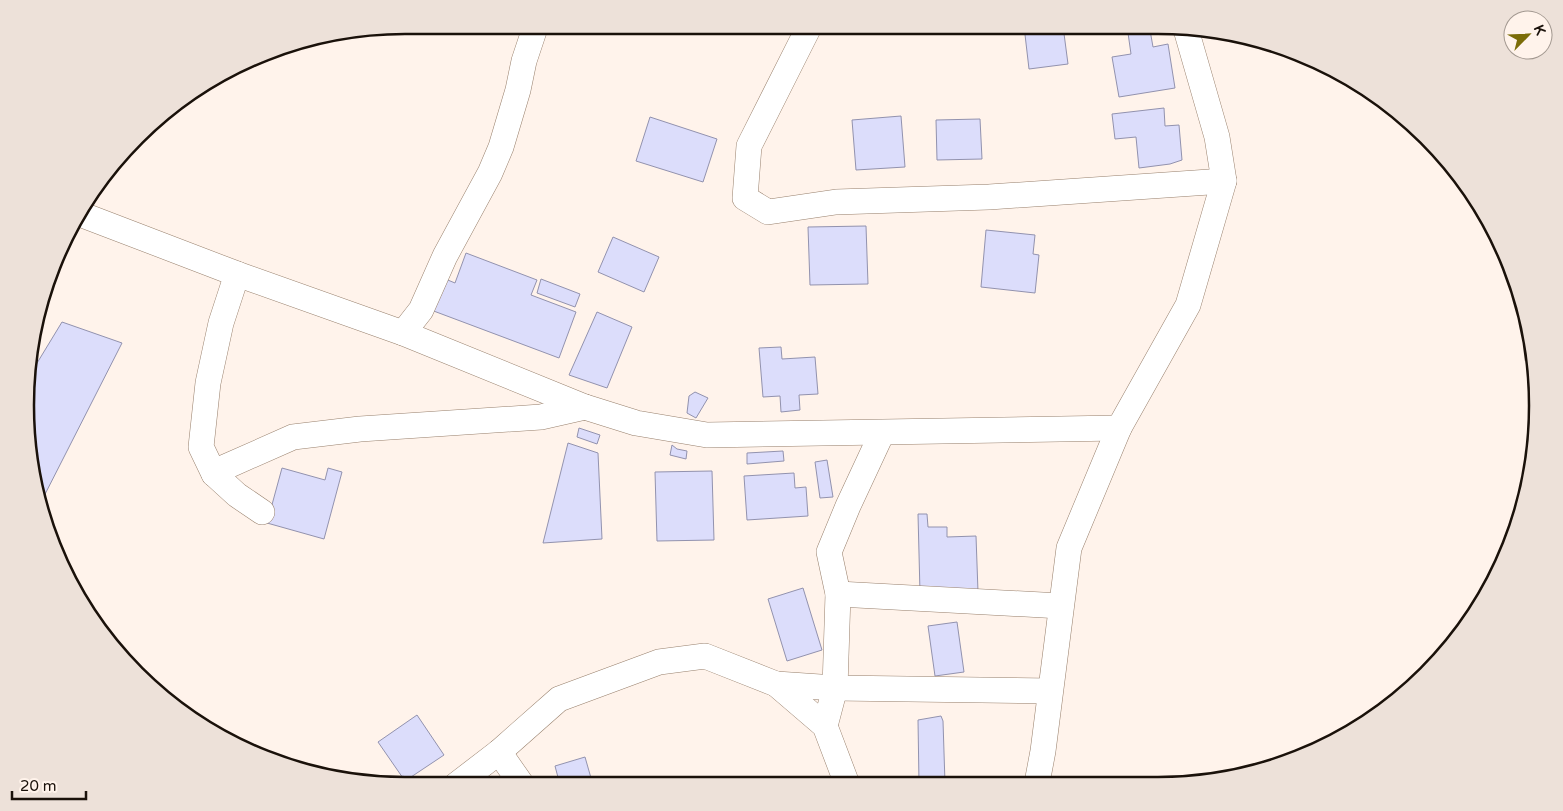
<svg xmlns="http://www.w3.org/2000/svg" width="1563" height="811" font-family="'Varela Round',sans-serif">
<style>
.building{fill:#dcddfb;stroke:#9292ae}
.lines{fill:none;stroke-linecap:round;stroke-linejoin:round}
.street-casing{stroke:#98806d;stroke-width:26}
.street{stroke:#fff;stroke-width:25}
.rim{fill:none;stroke:#1a110a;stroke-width:2.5}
</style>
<rect width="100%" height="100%" fill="#fff3eb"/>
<g class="building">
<polygon points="1024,26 1063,26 1068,64 1029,69"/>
<polygon points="1150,30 1153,47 1168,44 1175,88 1119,97 1112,57 1131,54 1128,33"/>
<polygon points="1164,108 1165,126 1179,125 1182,160 1170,164 1139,168 1136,137 1115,139 1112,114"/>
<polygon points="901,116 905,167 856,170 852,120"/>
<polygon points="650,117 717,139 703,182 636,161"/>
<polygon points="980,119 982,159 937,160 936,120"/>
<polygon points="866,226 868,284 810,285 808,227"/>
<polygon points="986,230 1035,235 1033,254 1039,255 1035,293 981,287"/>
<polygon points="613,237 659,257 644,292 598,272"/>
<polygon points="466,253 537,280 531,295 576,312 559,358 431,310 443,278 455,283"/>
<polygon points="541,279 580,294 575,307 537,293"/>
<polygon points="597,312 632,327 607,388 569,375"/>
<polygon points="62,322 122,343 39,506 26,431 31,373"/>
<polygon points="781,347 782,359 815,357 818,394 799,395 800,410 781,412 780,396 763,397 759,348"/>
<polygon points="695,392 708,398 696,418 687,413 689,396"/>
<polygon points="579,428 600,435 597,444 577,437"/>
<polygon points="568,443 598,453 602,539 543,543"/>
<polygon points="672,445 677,449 687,451 686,459 670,455"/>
<polygon points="783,451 784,461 747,464 747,453"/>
<polygon points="827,460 833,497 820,498 815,462"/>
<polygon points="282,468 325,480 328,468 342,472 324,539 267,523"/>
<polygon points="712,471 714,540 657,541 655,472"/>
<polygon points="794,473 795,488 806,487 808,516 747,520 744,476"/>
<polygon points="918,514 927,514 928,527 947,527 947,537 976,536 978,592 920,593"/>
<polygon points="803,588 822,650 787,661 768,599"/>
<polygon points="957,622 964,672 935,676 928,626"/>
<polygon points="417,715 444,755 405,781 378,742"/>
<polygon points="941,716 943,721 945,783 919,784 918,720"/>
<polygon points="585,757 593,785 560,785 555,766"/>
</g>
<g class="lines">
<defs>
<g id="street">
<polyline points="810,25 749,146 745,198 768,212 836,202 989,197 1224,181"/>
<polyline points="80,214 237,274 403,333 585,407 636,423 707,435 1119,428"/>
<polyline points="237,274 221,323 208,383 201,447 214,474 223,468 293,437 360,429 541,417 585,407"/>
<polyline points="403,333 421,310 445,256 490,173 501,147 518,90 524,61 536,25"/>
<polyline points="214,474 237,495 262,512"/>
<polyline points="838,594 1061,606"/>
<polyline points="776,684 835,688 1050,691"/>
<polyline points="825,726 835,688 838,594 829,552 848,506 882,433"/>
<polyline points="499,752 522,785"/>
<polyline points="1037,783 1043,751 1069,548 1119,428 1188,305 1224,181 1217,137 1185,26"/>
<polyline points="456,785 499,752 559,699 659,662 705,656 776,684 825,726 847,784"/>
</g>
</defs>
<use href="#street" class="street-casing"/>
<use href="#street" class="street"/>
</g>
<path d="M0 0H1563V811H0ZM405 34H1158A371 371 0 0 1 1529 405V406A371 371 0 0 1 1158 777H405A371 371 0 0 1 34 406V405A371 371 0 0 1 405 34Z" fill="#ede1d9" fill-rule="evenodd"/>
<path class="rim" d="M405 34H1158A371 371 0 0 1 1529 405V406A371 371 0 0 1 1158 777H405A371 371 0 0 1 34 406V405A371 371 0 0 1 405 34Z"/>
<g transform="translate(1528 35) rotate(66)"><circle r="24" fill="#fff3eb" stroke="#a39991"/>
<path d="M0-4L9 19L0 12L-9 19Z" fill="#7b6c07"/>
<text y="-8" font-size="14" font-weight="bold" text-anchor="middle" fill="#1a110a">K</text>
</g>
<path d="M12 791v8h74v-8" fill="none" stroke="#1a110a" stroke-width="2.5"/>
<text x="20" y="791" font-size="15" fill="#1a110a" stroke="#fff3eb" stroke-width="4" paint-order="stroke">20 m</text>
</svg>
